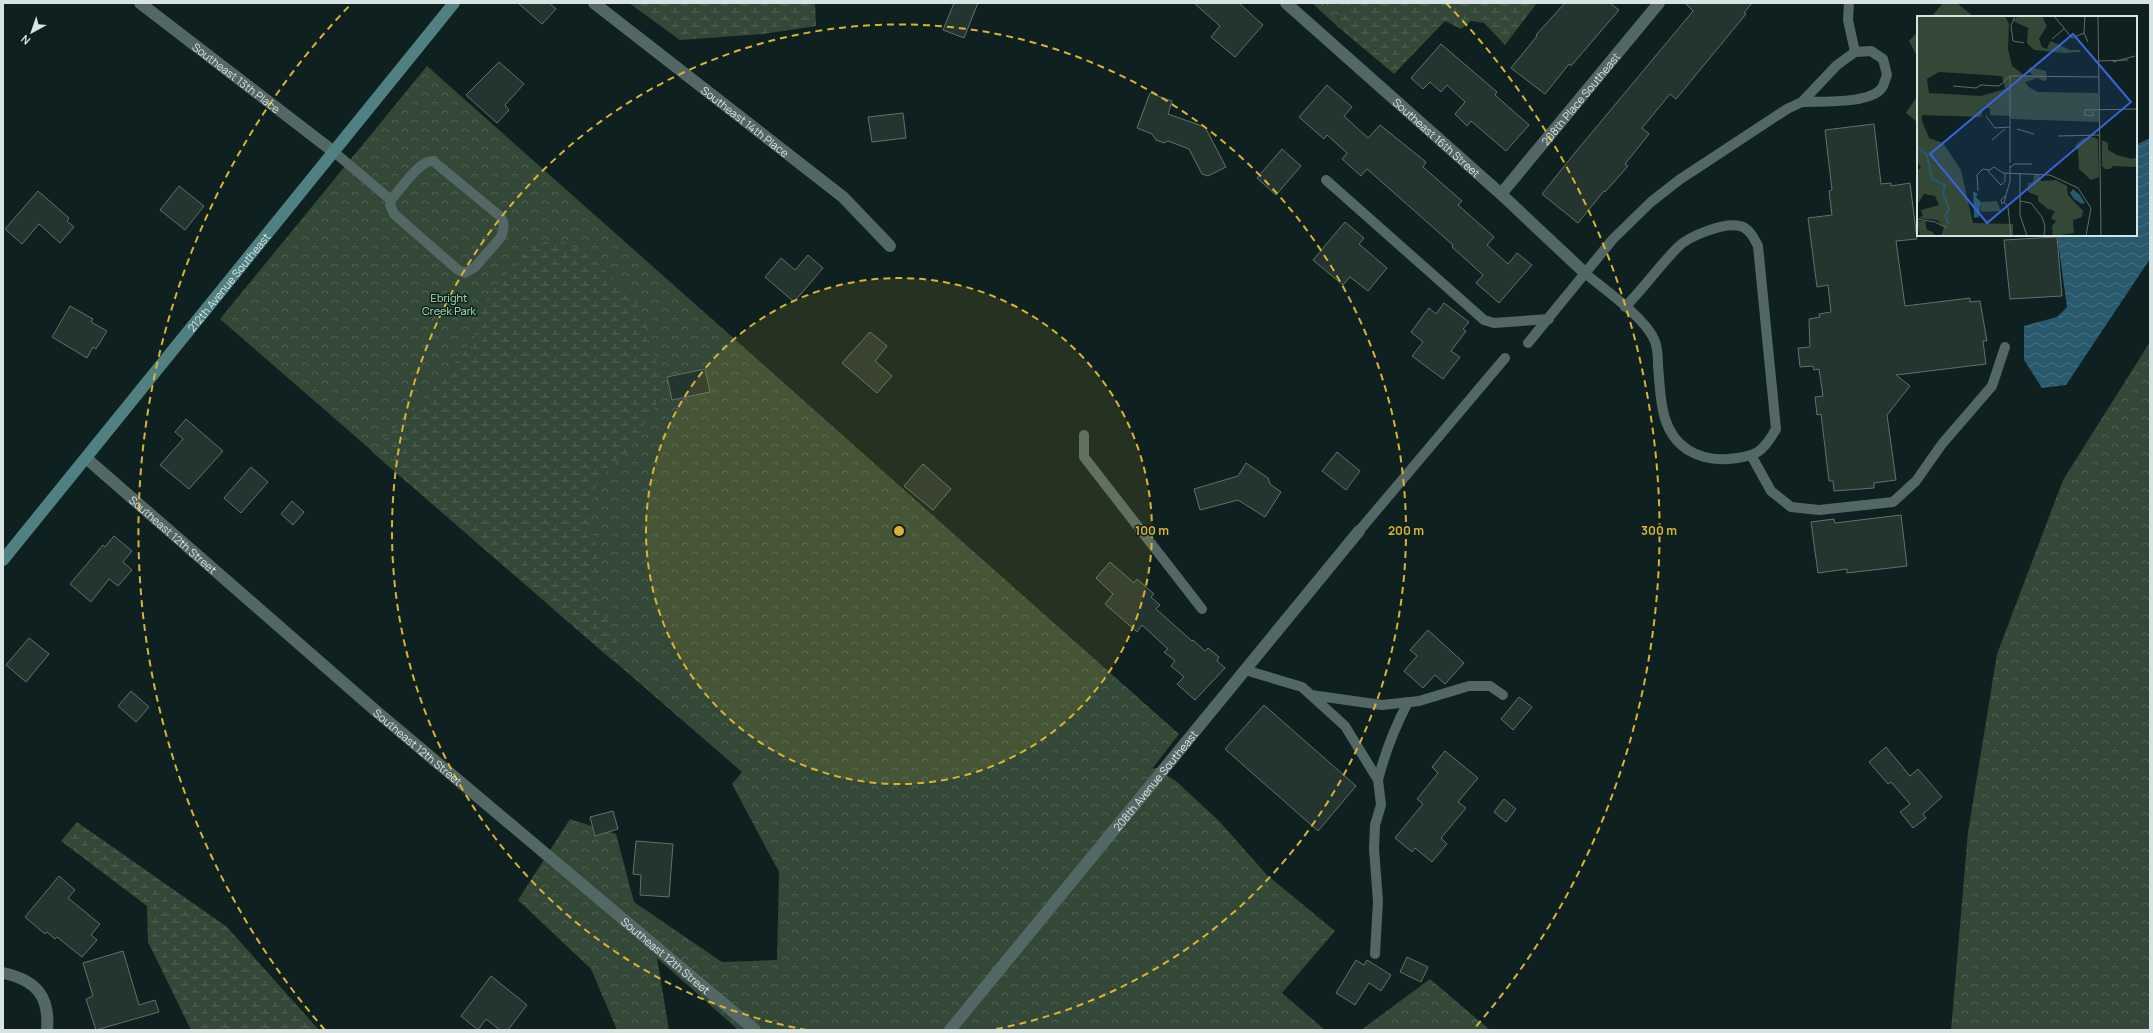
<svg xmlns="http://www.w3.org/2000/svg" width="2153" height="1033" font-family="Manrope,sans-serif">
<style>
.grass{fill:#334837}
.forest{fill:url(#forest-crowns)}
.wetland{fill:url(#wetland-marsh)}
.water{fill:url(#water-waves)}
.building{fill:#24342e;stroke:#60726b}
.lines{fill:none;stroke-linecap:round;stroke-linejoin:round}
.lane{stroke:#536765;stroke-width:10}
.street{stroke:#536765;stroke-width:12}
.secondary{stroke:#518083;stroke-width:12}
.ring{fill:none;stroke:#d8b434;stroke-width:2;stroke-dasharray:7 5}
.labels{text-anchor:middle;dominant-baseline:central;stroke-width:3;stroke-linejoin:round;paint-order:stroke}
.street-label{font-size:11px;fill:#d8e4e3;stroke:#0e201f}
.park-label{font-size:11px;fill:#b0ecbb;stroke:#0e201f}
.inset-river{fill:none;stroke:#29596d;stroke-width:2}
.inset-road{fill:none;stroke:#5f6e6d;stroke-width:1}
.view{fill:#3964da;fill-opacity:0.15;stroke:#3964da;stroke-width:2}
.inset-edge{fill:none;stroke:#d8e4e3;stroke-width:2}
.centre{fill:#d8b434;stroke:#0e201f;stroke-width:2}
.ring-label{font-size:12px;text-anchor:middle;font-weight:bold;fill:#d8b434;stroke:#0e201f;stroke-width:3;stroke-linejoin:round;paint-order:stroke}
</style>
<defs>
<pattern id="forest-crowns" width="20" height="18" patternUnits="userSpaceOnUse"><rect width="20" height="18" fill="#334837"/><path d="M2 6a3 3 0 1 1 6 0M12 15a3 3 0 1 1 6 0" fill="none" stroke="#506254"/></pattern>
<pattern id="wetland-marsh" width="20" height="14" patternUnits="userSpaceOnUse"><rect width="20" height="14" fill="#334837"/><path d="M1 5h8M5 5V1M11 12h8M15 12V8" fill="none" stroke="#506254"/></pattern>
<pattern id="water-waves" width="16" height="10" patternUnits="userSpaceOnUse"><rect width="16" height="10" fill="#29596d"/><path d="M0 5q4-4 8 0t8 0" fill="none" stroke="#477182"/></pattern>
</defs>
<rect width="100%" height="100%" fill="#0e201f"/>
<g class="grass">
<polygon points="1943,3 1957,3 1974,17 1931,17"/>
<polygon points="1918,31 1918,58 1909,41"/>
<polygon points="1918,95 1918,123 1906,113"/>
</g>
<g class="forest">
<polygon points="1312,3 1350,3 1339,13 1338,27"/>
<polygon points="427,66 1179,734 1152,769 1156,768 1177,782 1219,821 1267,875 1335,931 1282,993 1325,1030 736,1030 736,1028 657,958 669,1030 617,1030 591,969 518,900 570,819 616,834 634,902 722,962 777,960 779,872 732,784 742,772 220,319"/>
<polygon points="2150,342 2150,1030 1951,1030 1968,832 1997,654 2063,480"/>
<polygon points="1430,979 1490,1030 1361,1030"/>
</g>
<g class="wetland">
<polygon points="629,3 815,3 816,26 763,34 680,40"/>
<polygon points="1350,3 1537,3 1505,45 1484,23 1471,21 1461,29 1445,21 1394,74 1338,27 1339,13"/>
<path d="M553,241L563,242L579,250L598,264L633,297L643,315L659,373L660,394L653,412L641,429L634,444L598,480L594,491L589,522L599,557L592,586L620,647L612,660L371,451L404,421L472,342C478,331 477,318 482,307C487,294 526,250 538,244C542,242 548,242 553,241Z"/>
<polygon points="77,822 227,927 319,1030 191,1030 148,942 147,906 61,841"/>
</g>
<polygon class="water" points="2150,138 2150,259 2066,385 2042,388 2024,360 2024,326 2057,317 2067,307 2057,235 2136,235 2136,145"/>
<g class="building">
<polygon points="518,3 549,3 556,9 542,24"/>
<polygon points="954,3 978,3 964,38 943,30"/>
<polygon points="1194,3 1239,3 1263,25 1235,57 1211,37 1220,26"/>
<polygon points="1565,3 1610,3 1619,10 1571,66 1569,64 1545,94 1511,68 1537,36 1536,35"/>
<polygon points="1685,3 1752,3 1744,13 1746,14 1676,99 1670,94 1642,128 1649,134 1625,164 1628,166 1605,192 1604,191 1578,223 1542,194 1569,160 1693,11"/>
<polygon points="1441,44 1497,92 1495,95 1529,125 1506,151 1471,121 1467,126 1455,114 1465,102 1447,85 1441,92 1430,82 1423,89 1411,78"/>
<polygon points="499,62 524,84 505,105 509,110 497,123 466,95"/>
<polygon points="1327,85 1352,107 1344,116 1368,138 1380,125 1426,162 1423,167 1462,201 1458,205 1494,237 1487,245 1508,264 1517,253 1532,265 1499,303 1476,283 1483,275 1452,247 1453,245 1367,169 1361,176 1342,159 1347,153 1327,135 1324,139 1299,117"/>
<polygon points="1150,93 1172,101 1168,114 1205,127 1226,167 1208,176 1202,174 1189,149 1168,141 1164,143 1156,140 1152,134 1137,128"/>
<polygon points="903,113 906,138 872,142 868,117"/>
<polygon points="1874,124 1881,184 1891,183 1891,186 1910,183 1917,239 1896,241 1905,306 1970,298 1970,302 1980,301 1987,341 1983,341 1986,364 1896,375 1910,386 1887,415 1896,480 1874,483 1874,488 1834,491 1833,481 1829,481 1821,414 1817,415 1815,397 1823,396 1819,369 1814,370 1813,366 1800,367 1798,348 1810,347 1809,319 1820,317 1819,314 1831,312 1828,285 1817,287 1808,218 1832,215 1829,191 1832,190 1825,130"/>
<polygon points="1282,149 1301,166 1276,195 1257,178"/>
<polygon points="179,186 204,206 185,230 160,210"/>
<polygon points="38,191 69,218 67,221 74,227 60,243 39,224 22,244 5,229"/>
<polygon points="1345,222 1364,238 1359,244 1387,268 1368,291 1350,277 1343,285 1313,260"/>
<polygon points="2057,237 2062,296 2010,299 2004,240"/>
<polygon points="808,255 823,268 794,302 765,277 781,258 795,270"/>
<polygon points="1444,303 1469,322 1463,329 1466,331 1451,351 1460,357 1443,379 1412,356 1423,342 1411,332 1429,308 1436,314"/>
<polygon points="70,306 93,319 91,322 107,331 96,349 93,347 87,358 52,337"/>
<polygon points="870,332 887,346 875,361 892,376 877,393 842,363"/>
<polygon points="705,369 710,392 672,400 667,377"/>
<polygon points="186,419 223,451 189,489 160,465 183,439 175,432"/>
<polygon points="1337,452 1360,471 1346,490 1322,471"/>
<polygon points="1246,463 1268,478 1270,484 1281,492 1265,517 1238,500 1200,510 1194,489 1238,476"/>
<polygon points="923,464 951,489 933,510 904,486"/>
<polygon points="251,467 268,482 241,513 224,498"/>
<polygon points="292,501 304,512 293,525 281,514"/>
<polygon points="1901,515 1907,566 1847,573 1847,569 1818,573 1811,522 1834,519 1835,523"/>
<polygon points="114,536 132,551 123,562 132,570 118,586 109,579 91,602 70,584 103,545 105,547"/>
<polygon points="1110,562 1134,583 1137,579 1154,594 1151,597 1160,605 1156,609 1192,641 1193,640 1205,651 1208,648 1219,657 1217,661 1225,668 1195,700 1177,684 1184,677 1171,666 1175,661 1164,652 1168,649 1142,625 1137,632 1105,604 1113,594 1096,578"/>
<polygon points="1428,630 1464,663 1445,684 1435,675 1423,688 1404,671 1417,656 1410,650"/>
<polygon points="29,638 49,654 26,682 6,665"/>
<polygon points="131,691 149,707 136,722 118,706"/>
<polygon points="1519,697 1532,707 1513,730 1501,719"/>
<polygon points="1264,705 1356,786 1318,831 1225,749"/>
<polygon points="1886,747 1910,776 1918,769 1942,797 1923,814 1926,818 1913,828 1900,812 1910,804 1891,782 1888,784 1869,762"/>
<polygon points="1445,751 1478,778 1458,802 1466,808 1441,838 1447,844 1432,862 1415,848 1412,852 1395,838 1423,804 1417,799 1438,773 1432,767"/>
<polygon points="1504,799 1516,809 1506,822 1494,812"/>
<polygon points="613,811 618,829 595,836 590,817"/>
<polygon points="636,841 673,844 669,897 640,895 641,875 633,874"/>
<polygon points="59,876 75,890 68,898 100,924 91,935 97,940 82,957 57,937 55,939 47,932 45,934 25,917"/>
<polygon points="123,951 139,1005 155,1000 159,1012 96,1030 86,999 93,996 83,963"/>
<polygon points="1407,957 1428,967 1421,982 1400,972"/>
<polygon points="1356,960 1364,965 1367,960 1391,975 1381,991 1369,983 1355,1005 1336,993"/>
<polygon points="491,976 527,1005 508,1030 500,1030 486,1019 478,1030 461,1016"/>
</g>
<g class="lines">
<g class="lane">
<polyline points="1849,3 1848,20 1855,52"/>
<path d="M334,152L391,200L390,205L394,214L458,270L465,273L475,267L501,237C504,229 505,224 501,217L433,161C420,159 400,190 391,200"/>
<polyline points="1326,180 1484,320 1494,323 1549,319"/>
<path d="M1586,274C1605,290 1644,317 1654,339C1658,347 1658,357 1658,366C1661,396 1659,431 1688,450C1701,458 1713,460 1728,459C1755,457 1763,453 1776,429L1758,246C1754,238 1749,228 1740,226C1724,222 1689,236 1678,247C1659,266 1644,288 1625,307"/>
<path d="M1528,343L1613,239L1651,202L1679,180L1787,109L1802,102L1837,65L1855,52L1871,51L1883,59L1887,75C1885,79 1884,86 1881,89C1868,104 1821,101 1802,102"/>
<polyline points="1084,435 1084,457 1202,609"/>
<polyline points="1751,455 1771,491 1791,507 1819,510 1893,502 1916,481 1942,444 1992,386 2005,347"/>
<polyline points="1359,531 1505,358"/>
<polyline points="1245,670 1302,687 1345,726 1378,780 1381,805 1375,825 1374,849 1378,901 1375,954"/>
<polyline points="1311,695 1382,705 1419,701 1469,686 1490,686 1503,695"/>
<path d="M1378,780C1385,752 1395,727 1408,702"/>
</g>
<g class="street">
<path id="s1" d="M140,3L334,152"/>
<path id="s2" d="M594,3L843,197L890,246"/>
<path id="s3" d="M1286,3L1501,194L1586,274"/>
<path id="s4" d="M1501,194L1659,3"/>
<path id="s5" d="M86,458L376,711L755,1030"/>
<path d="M3,973C36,980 50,996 47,1030"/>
<path id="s6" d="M950,1030L1359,531"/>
</g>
<path class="secondary" id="s7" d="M3,560L454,3"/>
</g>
<circle cx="899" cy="531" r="253" fill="#d8b434" fill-opacity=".12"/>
<g class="ring">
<circle cx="899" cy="531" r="253"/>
<path d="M807 1030A507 507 0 1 1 991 1030"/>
<path d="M325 1030A760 760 0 0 1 352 3M1446 3A760 760 0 0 1 1473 1030"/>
</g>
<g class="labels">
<g class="street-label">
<text stroke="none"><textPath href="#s1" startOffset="122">Southeast 13th Place</textPath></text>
<text stroke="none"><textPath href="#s4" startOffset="124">208th Place Southeast</textPath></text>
<text stroke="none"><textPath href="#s2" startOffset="192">Southeast 14th Place</textPath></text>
<text stroke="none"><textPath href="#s3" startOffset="202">Southeast 16th Street</textPath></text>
<text stroke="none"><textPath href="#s7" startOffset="358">212th Avenue Southeast</textPath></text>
<text stroke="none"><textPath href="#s5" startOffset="116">Southeast 12th Street</textPath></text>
<text stroke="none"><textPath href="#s5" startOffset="440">Southeast 12th Street</textPath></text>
<text stroke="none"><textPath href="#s6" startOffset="323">208th Avenue Southeast</textPath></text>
<text stroke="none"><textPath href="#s5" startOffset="764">Southeast 12th Street</textPath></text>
</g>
<g class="park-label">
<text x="449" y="297">Ebright<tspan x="449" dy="13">Creek Park</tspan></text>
</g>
</g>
<g transform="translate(1917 16)">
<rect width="220" height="220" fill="#0e201f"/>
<path d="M80,185L84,195L64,196V186ZM56,207L96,208V220H64Z" fill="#334837"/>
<path d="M0,0H88L92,8L91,33L95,50L107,59H116L111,55L113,51L129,55L130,64L126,65L121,62L108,66L113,72L121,76L181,77L182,106L94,103V100L73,99V92H66L64,101L5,99V105L12,122L26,127L44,154L56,207L64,220H24L27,211L20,204L0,202L6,200L4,194L22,189L18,180L7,178L2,186L0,184V155L4,151L0,146ZM22,56L85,60L88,73L64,80L12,77L10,63ZM0,205H8L10,214L16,216L18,220H3Z" fill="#334837" fill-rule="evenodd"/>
<path d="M101,0H125L130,10L122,23L125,31L130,33L133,25L136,26L153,34H163V36L147,37L117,34L110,27L111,12L96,5ZM136,77H164L163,101L155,102L149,98L145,85ZM176,121L181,123L182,161L174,164L162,153L161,134L158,130L166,122ZM185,124L191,127V134L200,139L215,143L220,141V151L196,150L193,153H188L185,150ZM117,159H123L124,165L139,164L150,170L151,179L166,195L165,201L156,204L157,217L136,220L135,210L139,205L134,202L138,195L131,193L121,185V180L111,176V167L116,166Z" fill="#334837"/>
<path d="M156,173L163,179L168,187L165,188L157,183L153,177ZM56,175L61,178L59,181L64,186L62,201L57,202Z" fill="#29596d"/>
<path class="inset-river" d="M0,127L1,132L10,139L15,163L28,169L26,177L32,193L28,200L32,208"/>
<path class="inset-road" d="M98,0L94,10L96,25L107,27M137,0L155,22L167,17M168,0L167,17L171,26M181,0L184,220M135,23L147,13M182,45L211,44M196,46L218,40M93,60L182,61M93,60V147M63,69L82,70L93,60M36,70L59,72L64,69M176,95V100L167,99L168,94L220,93M69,100L78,112L93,111M100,113L117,118M141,120L183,119M75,124L88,113M93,152L97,148H115M88,157V165L84,169L71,155L77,151L86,157L133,159L161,172L174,192L169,220M103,157V199L110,220M61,175L60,159L66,153L72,154M88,180L84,184L85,188L87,186L93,165V149M103,185L114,187L125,201L128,210L127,220M87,186L91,191L94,220M0,203L18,206L30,212"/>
<path class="view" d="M156,18L214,86L70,207L13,138Z"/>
<rect width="220" height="220" class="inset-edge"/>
</g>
<circle cx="899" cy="531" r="6" class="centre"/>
<g class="ring-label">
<text x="1152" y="535">100 m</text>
<text x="1406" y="535">200 m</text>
<text x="1659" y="535">300 m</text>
</g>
<rect width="2153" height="1033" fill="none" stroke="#d8e4e3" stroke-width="8"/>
<g transform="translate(32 32) rotate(220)" stroke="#0e201f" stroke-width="3" paint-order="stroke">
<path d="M0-3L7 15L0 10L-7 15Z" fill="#d8e4e3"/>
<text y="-6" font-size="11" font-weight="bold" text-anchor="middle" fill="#d8e4e3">N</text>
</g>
</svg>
